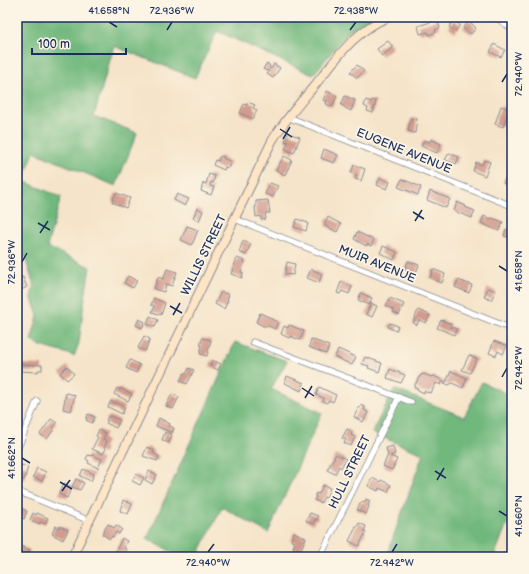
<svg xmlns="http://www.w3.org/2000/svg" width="529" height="574" font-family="'Balsamiq Sans',sans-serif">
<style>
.forest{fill:#71b87d;stroke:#46746e}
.building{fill:#d29b8d}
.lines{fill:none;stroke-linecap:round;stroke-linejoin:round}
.street-casing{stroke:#888a94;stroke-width:7}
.secondary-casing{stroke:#888a94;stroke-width:10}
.street{stroke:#fff;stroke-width:5.5}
.secondary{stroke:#fde5c5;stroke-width:8}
.ticks{fill:none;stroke:#1b2f5e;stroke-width:1.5}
.labels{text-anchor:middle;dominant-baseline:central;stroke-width:3.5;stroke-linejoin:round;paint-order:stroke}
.street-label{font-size:12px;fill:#1b2f5e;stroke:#fcf5e5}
.neatline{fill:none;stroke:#1b2f5e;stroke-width:1.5}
.ticks-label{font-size:10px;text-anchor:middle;fill:#1b2f5e}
</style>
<rect width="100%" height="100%" fill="#fcf5e5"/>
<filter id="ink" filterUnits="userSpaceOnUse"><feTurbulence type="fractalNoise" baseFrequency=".025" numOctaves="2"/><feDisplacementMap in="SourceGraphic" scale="8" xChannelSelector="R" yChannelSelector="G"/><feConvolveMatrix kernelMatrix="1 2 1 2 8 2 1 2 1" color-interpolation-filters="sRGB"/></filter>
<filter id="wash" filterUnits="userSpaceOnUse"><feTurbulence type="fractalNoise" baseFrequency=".012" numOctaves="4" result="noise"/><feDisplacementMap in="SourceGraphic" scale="16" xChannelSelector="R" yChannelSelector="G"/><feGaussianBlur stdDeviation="0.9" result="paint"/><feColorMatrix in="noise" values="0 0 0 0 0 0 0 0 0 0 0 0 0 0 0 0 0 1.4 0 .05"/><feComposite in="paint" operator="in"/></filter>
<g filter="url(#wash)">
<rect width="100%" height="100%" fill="#f5e4c9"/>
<g class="forest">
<path d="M17,17H372L350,30L313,75L217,31L195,78L114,46L94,116L137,133L116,186L34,152L23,181L61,197L47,247L90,267L83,310L79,343L74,356C62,351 41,348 31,341L38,316L31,296L34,285L23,252L17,245Z"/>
<polygon points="235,342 287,361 271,389 322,413 268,533 222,507 197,557 182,557 147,539"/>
<polygon points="482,382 512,396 512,510 494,557 386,557 423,454 372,433 394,389 464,417"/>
</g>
<g id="blocks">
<g class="building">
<polygon points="437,20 440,28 435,30 436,32 429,35 428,32 420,34 418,26"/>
<polygon points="454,20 460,25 455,32 449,27"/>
<polygon points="469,21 476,28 471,34 463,28"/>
<polygon points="388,41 393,47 382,56 377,49"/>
<polygon points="494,44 505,50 501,57 490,52"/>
<polygon points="267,63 270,66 269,68 271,69 274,64 280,68 273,78 267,74 269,71 267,70 267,71 263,69"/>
<polygon points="357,65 364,71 357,78 350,72"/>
<polygon points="327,91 337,96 332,107 326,104 327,101 323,100"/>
<polygon points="345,96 355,100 351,111 345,108 345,107 341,105"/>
<polygon points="366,100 371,102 372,100 376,101 373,113 367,111 368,108 364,106"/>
<polygon points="248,102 255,105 253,108 257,110 253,119 240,113 244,104 247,105"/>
<polygon points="501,106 509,109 503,127 495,124"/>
<polygon points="411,118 417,119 415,133 408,131"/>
<polygon points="288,133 300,137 294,153 285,149 288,142 285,141"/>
<polygon points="431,139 441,144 437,153 421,146 424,140 430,142"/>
<polygon points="324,149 338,155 334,163 321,158"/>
<polygon points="449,153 459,157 456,164 445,160"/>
<polygon points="220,156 224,157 223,158 231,162 228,168 225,167 224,170 213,165 215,160 218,161"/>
<polygon points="284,156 292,160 285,175 276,170"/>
<polygon points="484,160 490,162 485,176 473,171 476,162 482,165"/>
<polygon points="354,165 365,169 361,181 355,179 357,175 351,173"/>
<polygon points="509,171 512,173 512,187 503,183"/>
<polygon points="209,174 215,176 213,183 211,182 210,186 214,187 211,195 201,191 203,183 206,184"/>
<polygon points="380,178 390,182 387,189 377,185"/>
<polygon points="402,179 421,187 418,195 398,187"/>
<polygon points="270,183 278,186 273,197 265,194"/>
<polygon points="430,191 450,199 446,208 427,200"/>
<polygon points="116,193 130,198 126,208 112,202"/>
<polygon points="177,194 189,199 185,206 174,200"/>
<polygon points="268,200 270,213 265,213 266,219 261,220 261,216 256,217 255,207 256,207 256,201"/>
<polygon points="457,202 466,206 465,207 475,211 472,218 454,211"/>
<polygon points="197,208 203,211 199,221 193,218"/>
<polygon points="484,216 491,219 492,218 503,222 499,231 481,223"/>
<polygon points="328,217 341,224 337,232 325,226 326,224 325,223"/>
<polygon points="297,219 308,223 306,231 294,227"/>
<polygon points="187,226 198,230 192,245 181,240"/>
<polygon points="506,229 512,232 512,237 511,236 511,238 504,236"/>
<polygon points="357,232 374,240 371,246 367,244 366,246 354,239"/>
<polygon points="243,241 251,244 246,255 239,252"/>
<polygon points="383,246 397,252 394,260 380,253"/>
<polygon points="237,258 245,261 241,272 243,273 242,278 231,274"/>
<polygon points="408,261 419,265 416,273 405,269"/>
<polygon points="287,262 295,264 293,275 285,274"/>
<polygon points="167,269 177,272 172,286 166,284 164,292 154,289 158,277 163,279"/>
<polygon points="311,269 322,274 319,283 307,278"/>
<polygon points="433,269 445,274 442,283 430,278"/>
<polygon points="128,276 137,281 133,288 124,283"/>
<polygon points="23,277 27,287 21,290 17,283 17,280"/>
<polygon points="458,280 472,285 469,293 455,287"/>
<polygon points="341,282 352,287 349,294 342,291 340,294 337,293"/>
<polygon points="488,288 496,291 491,300 484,297"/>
<polygon points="221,292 229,295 227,299 228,300 224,309 215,304"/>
<polygon points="361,293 372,298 369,305 358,300"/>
<polygon points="154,298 165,303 161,315 152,312 155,306 151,305"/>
<polygon points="390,298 404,304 399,315 393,312 394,310 386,306"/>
<polygon points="371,303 377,306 372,317 366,314"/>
<polygon points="418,310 430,315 426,323 419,320 417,325 413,323"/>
<polygon points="260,313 271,318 271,319 278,322 275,329 268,326 263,326 256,322"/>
<polygon points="150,316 158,320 155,327 147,324"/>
<polygon points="139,319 145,322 142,328 136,325"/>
<polygon points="441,320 451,324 450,327 452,328 452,327 457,329 454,335 450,333 437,328"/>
<polygon points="390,323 398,326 396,331 388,327"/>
<polygon points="289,325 304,331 300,340 290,336 289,338 281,334 284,326 288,328"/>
<polygon points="144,336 150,339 145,351 138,348"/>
<polygon points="202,338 211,340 207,356 200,354 202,345 200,345"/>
<polygon points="311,339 329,346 326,354 309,347"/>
<polygon points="494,341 507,346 503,354 498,351 496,356 489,353"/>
<polygon points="338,349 356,357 352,365 335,357"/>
<polygon points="469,355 477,359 470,373 462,370"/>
<polygon points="365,357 382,363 379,372 368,368 369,366 362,364"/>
<polygon points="130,360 140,365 136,373 126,368"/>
<polygon points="212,360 221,364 218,370 210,366"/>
<polygon points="20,364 42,365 42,370 38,370 38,372 20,371"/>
<polygon points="67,366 74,374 67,380 60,373"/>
<polygon points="189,368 194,370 187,384 180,381 184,373 186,374"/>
<polygon points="390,369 405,375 401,383 387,378"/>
<polygon points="451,371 467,378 463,388 452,383 449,385 442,382 441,385 436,383 431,393 428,392 428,393 424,391 424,393 418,390 418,389 414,387 419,377 420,377 421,375 424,374 431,377 434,376 446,382"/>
<polygon points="287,376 304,383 301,391 285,383"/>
<polygon points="319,387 336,395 333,402 329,400 327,403 323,401 324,398 316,395"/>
<polygon points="117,388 120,390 120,388 132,394 128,401 114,394"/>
<polygon points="66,393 75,395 71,411 63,409"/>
<polygon points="172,394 179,397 173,409 166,406"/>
<polygon points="111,401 114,403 114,402 125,407 122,414 108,407"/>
<polygon points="361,405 365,407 364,410 368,412 363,422 354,417 359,407 360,408"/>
<polygon points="88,414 95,417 92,423 86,420"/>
<polygon points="110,416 120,420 116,428 106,423 108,421 106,420 108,417 109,417"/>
<polygon points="159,418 170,424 169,426 174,428 172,433 156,426"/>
<polygon points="51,419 57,423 53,428 54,429 47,439 40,434"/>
<polygon points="347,429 352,432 351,435 355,437 351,446 344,443 346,439 342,438"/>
<polygon points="99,430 106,433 103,439 107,441 104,448 106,449 103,454 92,449 98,437 96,436"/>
<polygon points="165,432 172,435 169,443 162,440"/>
<polygon points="393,446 395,454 390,456 397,459 392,470 383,466 388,455 386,448"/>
<polygon points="147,447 154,450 153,453 159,456 157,461 143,456"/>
<polygon points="336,454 346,459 341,468 339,466 335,474 327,470"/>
<polygon points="88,455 91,456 92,455 102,459 98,468 88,463 89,461 86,459"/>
<polygon points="21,465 28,467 24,480 17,477"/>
<polygon points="37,468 46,472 42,481 33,477"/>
<polygon points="83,469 94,474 91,481 80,476"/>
<polygon points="149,471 157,475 152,484 145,480"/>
<polygon points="136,474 144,478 140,485 132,481"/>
<polygon points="372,478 380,482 381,480 391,485 388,492 379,488 378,491 368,486"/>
<polygon points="76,479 84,483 80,490 72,487"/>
<polygon points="64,483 72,487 67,498 59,494"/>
<polygon points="323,485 330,488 326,498 324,497 321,503 314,500 316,497 315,496 316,493 319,494"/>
<polygon points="366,499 370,501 368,506 369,506 366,514 357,510 361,502 364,503"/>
<polygon points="123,500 132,504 128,514 120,511"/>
<polygon points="18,507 27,511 24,519 17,516 17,511"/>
<polygon points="33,513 36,515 37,513 48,518 45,524 40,522 40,524 30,520"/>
<polygon points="310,513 318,516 317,520 315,519 313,524 306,521"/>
<polygon points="359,523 366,526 364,531 366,532 359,546 349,541 356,527 357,527"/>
<polygon points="108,524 114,528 116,525 122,529 119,534 116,532 113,537 112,536 110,539 102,534"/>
<polygon points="55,526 59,528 60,526 68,530 63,540 52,534"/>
<polygon points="294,532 306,538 300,551 293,548 295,542 291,541"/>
<polygon points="122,538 127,541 124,548 126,549 124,554 116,550"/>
<polygon points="18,546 20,547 20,546 30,550 27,557 24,557 17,554 19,551 17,550"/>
</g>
</g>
</g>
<g filter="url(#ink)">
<use href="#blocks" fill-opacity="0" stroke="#888a94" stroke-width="1"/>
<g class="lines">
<defs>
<g id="street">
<polyline points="496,17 512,29"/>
<polyline points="288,117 512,206"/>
<polyline points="235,219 512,329"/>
<polyline points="253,342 411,402"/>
<polyline points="17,450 37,401"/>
<polyline points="17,491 90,521"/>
<polyline points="320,557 399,397"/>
</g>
<path id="secondary" d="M72,557L272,141C284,121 300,103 315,85C336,59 356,29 389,17"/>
</defs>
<use href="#street" class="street-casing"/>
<use href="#secondary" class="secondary-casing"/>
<use href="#street" class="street"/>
<use href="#secondary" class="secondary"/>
</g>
</g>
<path class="ticks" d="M109,22L117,27M167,30L172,22M350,30L356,22M502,82L507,74M280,129L292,137M283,139L290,127M413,212L424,219M415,221L422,210M38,223L50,230M40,233L48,221M22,262L27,253M499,266L507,271M170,306L182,313M173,315L180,303M502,377L507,368M302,388L314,396M305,398L312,386M22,458L30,463M435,471L446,478M437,480L444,468M60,482L72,489M62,491L70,480M499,511L507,516M208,552L214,544M392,552L397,544"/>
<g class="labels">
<g class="street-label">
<text transform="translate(404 151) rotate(22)">EUGENE AVENUE</text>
<text transform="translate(204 255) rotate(-64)">WILLIS STREET</text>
<text transform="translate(377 264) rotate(22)">MUIR AVENUE</text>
<text transform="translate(350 472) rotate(-64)">HULL STREET</text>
</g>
</g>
<rect width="529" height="574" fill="none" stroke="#fcf5e5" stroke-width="44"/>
<path d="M32 48v6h94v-6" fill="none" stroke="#1b2f5e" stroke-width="2"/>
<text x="38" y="48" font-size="12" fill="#1b2f5e" stroke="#fcf5e5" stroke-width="3" paint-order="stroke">100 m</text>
<rect x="22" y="22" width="485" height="530" class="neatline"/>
<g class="ticks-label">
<text x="109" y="14">41.658°N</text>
<text x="172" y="14">72.936°W</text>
<text x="356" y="14">72.938°W</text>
<text transform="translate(518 74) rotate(-90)" y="4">72.940°W</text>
<text transform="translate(11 262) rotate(-90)" y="4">72.936°W</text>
<text transform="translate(518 271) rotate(-90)" y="4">41.658°N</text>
<text transform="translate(518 368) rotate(-90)" y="4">72.942°W</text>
<text transform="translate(11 458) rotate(-90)" y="4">41.662°N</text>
<text transform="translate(518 516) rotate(-90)" y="4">41.660°N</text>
<text x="208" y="566">72.940°W</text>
<text x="392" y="566">72.942°W</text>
</g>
</svg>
